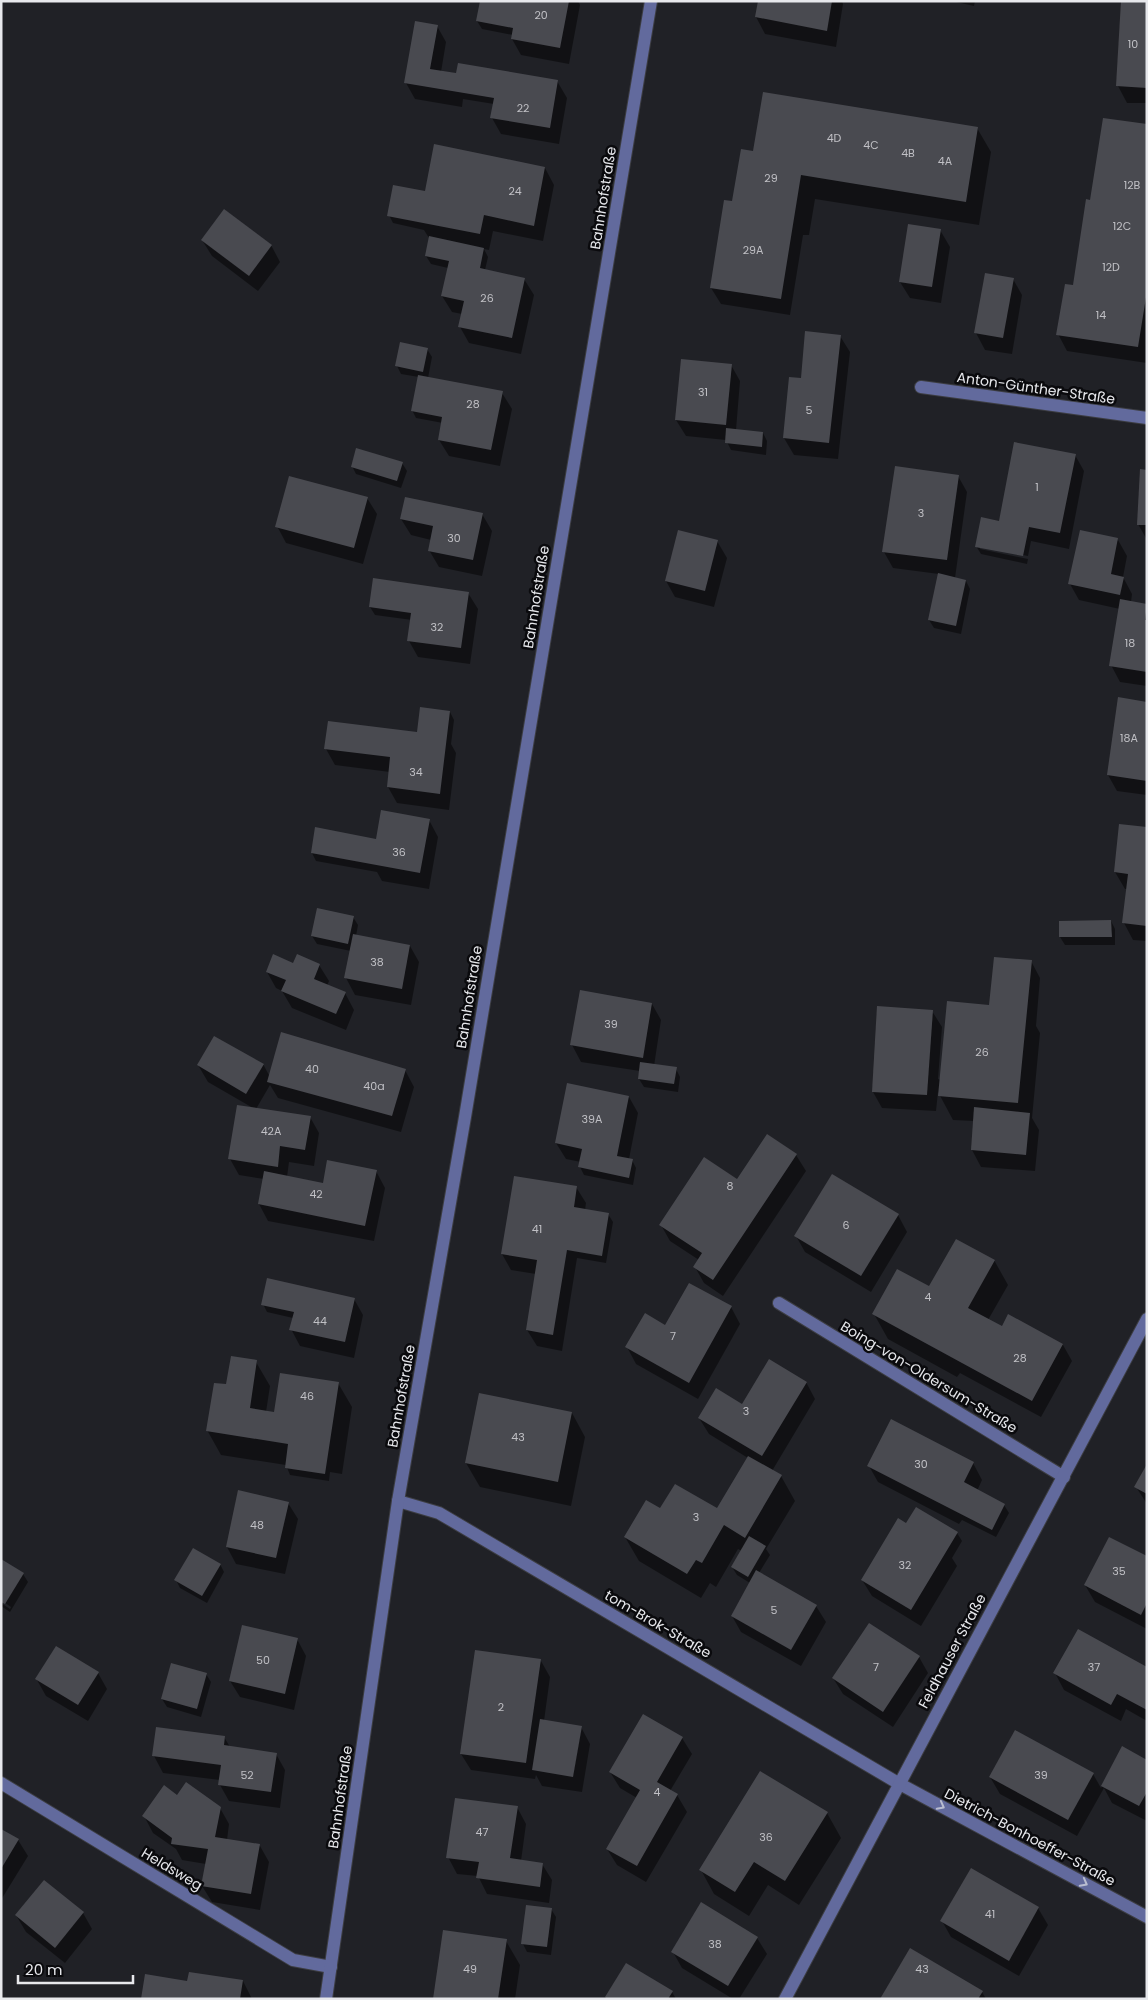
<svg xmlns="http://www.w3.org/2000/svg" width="1148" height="2000" font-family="Poppins,sans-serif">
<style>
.shadow{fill:#0007}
.building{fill:#494a50}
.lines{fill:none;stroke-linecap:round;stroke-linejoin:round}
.minor-casing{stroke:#3c3d42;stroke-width:14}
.minor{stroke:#626a9d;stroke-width:12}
.oneway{stroke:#b8bcd0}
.labels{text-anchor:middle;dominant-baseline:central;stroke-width:5;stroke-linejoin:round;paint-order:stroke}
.number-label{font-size:11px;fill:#c0c0c5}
.street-label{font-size:14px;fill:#e7e8ec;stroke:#0a0a0d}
</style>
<rect width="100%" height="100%" fill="#202126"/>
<g class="shadow">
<polygon points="481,1 578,1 580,5 569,64 521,55 512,39 513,35 482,29 477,21"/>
<polygon points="759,1 842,1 843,4 836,47 765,34 756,17"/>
<polygon points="952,1 975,1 974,6"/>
<polygon points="1147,1 1147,103 1127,103 1118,86"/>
<polygon points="437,26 446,42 441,72 557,81 567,98 559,144 501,134 492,118 494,104 463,99 462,107 415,99 406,83"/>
<polygon points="1147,126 1147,363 1067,351 1058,334 1074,286 1091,202"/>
<polygon points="977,128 991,152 979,225 815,199 809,235 803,235 790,315 721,304 711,288 734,203 754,152"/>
<polygon points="545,168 554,185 543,241 493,231 489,250 484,249 488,257 485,270 524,279 534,295 521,354 469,343 460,327 462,314 452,312 442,296 448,268 431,264 426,256 429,238 424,230 393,223 389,215 425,193"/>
<polygon points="940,230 950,247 941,303 910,298 900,282"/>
<polygon points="202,240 271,245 280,262 258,291 212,256"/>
<polygon points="1013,279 1022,295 1012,354 985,350 976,333"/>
<polygon points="840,336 850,352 838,459 794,455 784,438 802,379"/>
<polygon points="427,349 432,357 428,378 502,393 512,409 500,466 449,456 439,440 443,423 416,418 412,410 419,377 401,374 397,366"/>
<polygon points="731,365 740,381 736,430 763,433 767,441 766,455 731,450 726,440 686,436 676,420"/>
<polygon points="1075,455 1084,471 1069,549 1031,541 1028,556 980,546 980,549 1028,559 1027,564 981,554 976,546"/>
<polygon points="402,463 407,471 401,488 356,474 352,466"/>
<polygon points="1147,471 1147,540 1138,524"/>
<polygon points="958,476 967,492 955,578 966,581 970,589 961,634 934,628 929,620 939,574 893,568 884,552"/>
<polygon points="367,498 377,514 363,564 286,543 277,526"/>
<polygon points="482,514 492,531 482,576 439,567 429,550 431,540 411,535 401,519"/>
<polygon points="1118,540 1127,556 1123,577 1132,594 1131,602 1147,605 1147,686 1120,682 1111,665 1120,609 1079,600 1070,584"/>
<polygon points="717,541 727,558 714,607 675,597 666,581"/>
<polygon points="468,593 478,609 470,664 418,657 409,641 412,620 375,615 370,607"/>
<polygon points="1147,703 1147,795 1117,791 1108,775"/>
<polygon points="450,712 454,720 451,744 456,753 449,810 397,803 388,787 390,772 335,765 326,749 419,733"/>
<polygon points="429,820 438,837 429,889 382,881 377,872 316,861 312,853 377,840"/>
<polygon points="1147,828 1147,941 1133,940 1124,923 1127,889 1125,889 1115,872"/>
<polygon points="353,917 358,925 356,936 410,946 419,962 411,1005 355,995 346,978 351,951 317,944 312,936"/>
<polygon points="1111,921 1115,929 1115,945 1065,945 1060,937"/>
<polygon points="1031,961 1040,978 1036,1026 1040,1033 1032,1118 1039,1130 1035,1171 981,1167 972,1150 974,1121 953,1120 938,1092 936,1111 882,1108 873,1092 932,1011 942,1027 938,1079 941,1080 990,1006"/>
<polygon points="294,965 319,965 329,981 327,986 345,993 354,1010 346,1030 292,1008 282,991 276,988 267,972"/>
<polygon points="652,1004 661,1020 654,1066 676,1069 680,1077 678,1092 644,1087 639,1079 640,1071 581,1062 572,1045"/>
<polygon points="263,1064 270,1077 405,1070 414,1087 401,1132 278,1098 270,1085 256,1109 310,1117 319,1133 314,1166 289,1162 287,1177 324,1184 376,1171 385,1188 374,1241 268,1221 259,1204 264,1179 239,1175 230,1159 253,1108 208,1082 198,1065"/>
<polygon points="629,1097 638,1113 629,1159 632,1160 636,1168 633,1185 584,1175 580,1167 581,1162 566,1159 556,1143"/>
<polygon points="796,1155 806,1171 723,1296 704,1283 695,1267 699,1260 670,1241 661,1225 738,1180"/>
<polygon points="576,1187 586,1203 585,1210 608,1214 613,1222 606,1263 577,1258 562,1351 537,1346 527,1330 536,1274 511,1270 502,1254"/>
<polygon points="898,1215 907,1232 871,1292 805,1252 796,1236"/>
<polygon points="994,1260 1008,1285 988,1320 1002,1328 1063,1345 1072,1361 1041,1417 960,1373 957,1377 888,1339 874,1314"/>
<polygon points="354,1299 363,1315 354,1358 300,1346 291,1329 293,1318 267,1312 263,1304"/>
<polygon points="731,1307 740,1324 698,1399 636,1364 627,1347 666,1326"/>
<polygon points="256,1362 270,1386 266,1412 275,1413 338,1383 352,1407 342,1474 330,1472 329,1481 290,1475 286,1465 221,1455 207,1430 227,1386"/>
<polygon points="806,1382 815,1399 772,1471 781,1476 795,1501 766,1549 770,1555 759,1573 816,1606 826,1622 801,1666 741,1632 732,1616 750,1583 737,1575 732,1567 742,1551 738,1549 716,1587 710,1583 701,1598 639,1561 625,1537 661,1510 717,1510 748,1458 709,1434 699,1418 743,1406"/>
<polygon points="572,1413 585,1437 571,1506 480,1487 466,1463"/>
<polygon points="973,1463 982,1480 977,1491 1004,1505 1009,1513 996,1537 962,1520 959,1524 878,1482 869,1466"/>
<polygon points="1147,1466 1147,1504 1136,1487"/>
<polygon points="288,1503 298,1519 285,1574 236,1564 227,1547"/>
<polygon points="917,1508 957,1533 962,1541 952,1558 957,1566 921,1626 872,1596 862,1580 910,1527"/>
<polygon points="1147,1558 1147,1629 1095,1602 1085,1585"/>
<polygon points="1,1561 23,1574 28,1582 10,1612 1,1606 1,1603 10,1609 11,1607 1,1600"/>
<polygon points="220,1564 224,1572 207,1603 180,1588 176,1580"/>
<polygon points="297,1639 306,1656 294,1710 240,1697 230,1681"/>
<polygon points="919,1657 928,1673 893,1727 843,1694 833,1678"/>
<polygon points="541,1661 550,1677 544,1721 581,1727 590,1744 582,1792 542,1786 536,1775 535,1779 471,1770 461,1754"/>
<polygon points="1147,1668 1147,1721 1126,1709 1121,1721 1064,1690 1055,1673"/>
<polygon points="98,1673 107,1689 88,1721 46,1696 37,1680"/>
<polygon points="206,1674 211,1682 201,1717 167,1707 162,1699"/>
<polygon points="224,1737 230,1747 276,1754 285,1770 280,1808 229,1801 220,1785 220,1780 163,1773 154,1756"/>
<polygon points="682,1738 692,1754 670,1791 677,1795 687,1812 646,1882 617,1865 607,1849 637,1798 620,1788 610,1772"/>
<polygon points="1122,1748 1147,1761 1147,1821 1112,1803 1104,1788 1077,1836 1000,1794 990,1777 1093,1774 1101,1788"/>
<polygon points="178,1797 220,1808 229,1824 227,1840 260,1846 269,1862 260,1910 212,1902 202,1886 206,1864 182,1860 176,1849 153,1833 144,1816"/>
<polygon points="517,1807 526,1824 521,1861 542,1864 552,1880 549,1903 487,1894 478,1876 457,1874 448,1857"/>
<polygon points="827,1813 841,1838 799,1905 768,1885 749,1916 714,1894 701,1870"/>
<polygon points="1,1830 18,1840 28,1856 1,1900"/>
<polygon points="971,1870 1038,1908 1048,1925 1019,1976 951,1937 942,1921"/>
<polygon points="551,1909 556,1917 551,1955 527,1952 523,1944"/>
<polygon points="83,1913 92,1929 65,1963 26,1932 16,1915"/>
<polygon points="757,1938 767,1954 739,1999 733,1999 682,1968 673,1952"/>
<polygon points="506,1941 520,1965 515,1999 434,1999"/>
<polygon points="243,1981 252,1999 142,1999 188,1982"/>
<polygon points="672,1992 676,1999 607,1999"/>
<polygon points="982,1992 986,1999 881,1999"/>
</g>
<g class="building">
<polygon points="480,1 569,1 560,48 511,39 513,28 476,21"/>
<polygon points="758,1 832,1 827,31 755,17"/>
<polygon points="1121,1 1147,1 1147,88 1116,86"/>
<polygon points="415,21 438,25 430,69 456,73 458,63 558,80 550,128 490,118 494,98 404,83"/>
<polygon points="763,92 978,127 966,202 801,175 781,299 710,288 724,200 732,201 741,149 753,151"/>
<polygon points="1103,118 1147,124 1147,291 1138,347 1056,335 1065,284 1073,285 1086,199 1090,200"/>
<polygon points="434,144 545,167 534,226 484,215 480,234 387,216 393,185 425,191"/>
<polygon points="224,209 272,245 249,276 201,240"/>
<polygon points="908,224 941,229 932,287 899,282"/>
<polygon points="429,236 484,248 480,268 525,278 512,338 458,327 464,301 441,296 449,261 425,256"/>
<polygon points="985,273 1014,278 1003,338 974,333"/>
<polygon points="805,331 841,335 829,443 783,438 789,377 801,378"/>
<polygon points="400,342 428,348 423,372 395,366"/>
<polygon points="681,359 732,364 726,425 675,420"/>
<polygon points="418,375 503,391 491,450 438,440 442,417 411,411"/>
<polygon points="726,428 763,432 762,447 725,443"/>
<polygon points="1014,442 1076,454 1060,533 1029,527 1023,556 975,547 981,517 999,521"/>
<polygon points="356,448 403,462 397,481 351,467"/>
<polygon points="895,466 959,475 947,560 882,552"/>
<polygon points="1140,469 1147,470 1147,525 1137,525"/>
<polygon points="289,476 368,497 354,548 275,527"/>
<polygon points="405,497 483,513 473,560 428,551 433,526 400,519"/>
<polygon points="678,530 718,540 705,591 665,581"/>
<polygon points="1080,530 1118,538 1111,574 1124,577 1120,595 1068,584"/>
<polygon points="938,573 966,580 956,626 928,620"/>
<polygon points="373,578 469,592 461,648 407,641 411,613 369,607"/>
<polygon points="1120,599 1147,604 1145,620 1147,620 1147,672 1109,666"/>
<polygon points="1118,697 1147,702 1147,781 1107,775"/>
<polygon points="420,707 450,711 440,794 387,787 390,757 324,749 328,721 417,732"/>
<polygon points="381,810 430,819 420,873 311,853 315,827 376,839"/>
<polygon points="1119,824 1147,827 1147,926 1122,923 1128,874 1114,872"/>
<polygon points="317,908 354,916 348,944 311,936"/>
<polygon points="1111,920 1112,937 1059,937 1059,921"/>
<polygon points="353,934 410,945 402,989 344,978"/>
<polygon points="273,954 293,963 297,954 320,964 314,979 346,992 336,1014 281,991 286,980 266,972"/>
<polygon points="994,957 1032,960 1018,1103 938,1096 947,1001 989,1005"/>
<polygon points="580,990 652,1003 643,1058 570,1045"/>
<polygon points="877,1006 933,1010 927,1095 872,1092"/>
<polygon points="281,1032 406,1069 392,1116 267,1082"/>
<polygon points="214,1036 264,1064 246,1094 197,1065"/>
<polygon points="640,1062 677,1067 674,1084 638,1079"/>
<polygon points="567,1083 629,1096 617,1156 633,1159 629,1178 578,1167 582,1149 555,1143"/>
<polygon points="237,1105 311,1116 305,1150 280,1146 278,1167 228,1159"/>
<polygon points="974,1107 1030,1113 1026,1155 971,1150"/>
<polygon points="767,1134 797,1154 713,1280 693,1267 702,1253 659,1225 704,1157 737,1179"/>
<polygon points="327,1160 377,1170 365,1226 258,1204 264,1171 323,1183"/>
<polygon points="832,1174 899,1214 861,1276 794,1236"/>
<polygon points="514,1176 577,1186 574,1207 609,1213 602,1256 567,1250 553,1335 526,1330 537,1260 501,1254"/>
<polygon points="956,1239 995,1260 968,1308 1002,1326 1008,1314 1063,1344 1032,1401 872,1314 897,1269 929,1286"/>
<polygon points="267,1278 355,1298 345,1342 289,1330 294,1312 261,1305"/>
<polygon points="689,1283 732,1306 689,1383 625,1347 645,1313 665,1325"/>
<polygon points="231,1356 257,1360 250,1408 274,1412 280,1373 339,1382 325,1474 285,1468 288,1444 206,1431 214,1383 226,1384"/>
<polygon points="769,1359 807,1382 762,1456 698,1418 716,1388 742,1404"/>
<polygon points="479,1393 572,1412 558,1482 465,1463"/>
<polygon points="891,1419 974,1462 964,1482 1005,1504 992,1530 867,1466"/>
<polygon points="748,1456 782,1475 745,1538 724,1525 702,1563 696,1560 687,1574 624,1537 646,1500 660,1508 675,1484 717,1508"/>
<polygon points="1147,1464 1147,1494 1134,1487"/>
<polygon points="238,1490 289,1502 276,1558 226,1547"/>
<polygon points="916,1507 958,1532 911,1610 861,1580 898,1518 906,1523"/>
<polygon points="749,1536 766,1546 748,1577 731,1567"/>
<polygon points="1109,1537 1147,1556 1147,1603 1141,1615 1084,1585"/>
<polygon points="193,1548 221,1564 202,1596 174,1580"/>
<polygon points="1,1559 24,1573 5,1604 1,1602"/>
<polygon points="756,1570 817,1605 791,1650 731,1616"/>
<polygon points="869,1623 920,1656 883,1712 832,1678"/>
<polygon points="242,1625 298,1638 285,1694 229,1681"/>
<polygon points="1078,1629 1147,1667 1147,1710 1117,1694 1111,1705 1053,1673"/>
<polygon points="56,1646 99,1672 78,1705 35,1679"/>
<polygon points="475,1650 541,1659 526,1763 460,1754"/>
<polygon points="171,1663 207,1673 197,1709 161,1699"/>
<polygon points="643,1714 683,1737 657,1782 678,1794 637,1866 606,1849 640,1790 609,1772"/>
<polygon points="540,1719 582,1726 573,1777 532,1770"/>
<polygon points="156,1727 225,1736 224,1745 277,1753 271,1792 218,1785 221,1765 152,1756"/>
<polygon points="1015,1730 1094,1773 1068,1820 989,1777"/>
<polygon points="1122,1746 1147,1760 1147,1792 1139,1806 1101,1786"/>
<polygon points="760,1771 828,1812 785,1881 754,1862 735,1892 699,1870"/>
<polygon points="186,1782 221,1807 215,1837 260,1844 251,1894 201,1886 208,1849 171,1844 172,1838 142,1816 164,1785 177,1795"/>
<polygon points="455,1798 518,1806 510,1858 543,1863 540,1887 476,1878 479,1862 446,1858"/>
<polygon points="1,1829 19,1839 1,1869"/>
<polygon points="971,1868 1039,1907 1009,1961 940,1921"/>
<polygon points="44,1880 84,1912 55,1948 15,1915"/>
<polygon points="701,1902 758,1937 728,1986 671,1952"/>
<polygon points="526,1905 552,1908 547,1947 521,1944"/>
<polygon points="443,1930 507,1939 498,1999 433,1999"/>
<polygon points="910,1948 983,1991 978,1999 880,1999"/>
<polygon points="626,1963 673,1991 668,1999 607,1999 605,1997"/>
<polygon points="189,1972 243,1980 240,1999 141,1999 145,1974 187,1981"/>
</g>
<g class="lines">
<defs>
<g id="minor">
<polyline points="921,387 1147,418"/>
<polyline points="779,1303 1064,1477"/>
<polyline points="398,1501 439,1513 898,1783 1147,1917"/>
<polyline points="1,1783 293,1960 331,1967"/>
<polyline points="326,1999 398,1501 465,1117 651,1"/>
<polyline points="785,1999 1147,1319"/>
</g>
</defs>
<use href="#minor" class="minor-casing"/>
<use href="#minor" class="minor"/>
</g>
<defs><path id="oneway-chevron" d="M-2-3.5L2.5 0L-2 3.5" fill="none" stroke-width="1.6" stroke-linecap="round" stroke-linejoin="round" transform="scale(1.25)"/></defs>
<g class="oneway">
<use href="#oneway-chevron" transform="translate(941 1806) rotate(28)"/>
<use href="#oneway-chevron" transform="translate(1084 1883) rotate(28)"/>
</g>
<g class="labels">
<g class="number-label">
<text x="541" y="15">20</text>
<text x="1133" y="44">10</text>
<text x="523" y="108">22</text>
<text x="834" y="138">4D</text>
<text x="871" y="145">4C</text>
<text x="908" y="153">4B</text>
<text x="945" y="161">4A</text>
<text x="771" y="178">29</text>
<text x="1132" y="185">12B</text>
<text x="515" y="191">24</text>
<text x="1122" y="226">12C</text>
<text x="753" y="250">29A</text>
<text x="1111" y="267">12D</text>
<text x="487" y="298">26</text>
<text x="1101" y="315">14</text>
<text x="703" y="392">31</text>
<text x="473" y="404">28</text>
<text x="809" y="410">5</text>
<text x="1037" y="487">1</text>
<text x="921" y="513">3</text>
<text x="454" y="538">30</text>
<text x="437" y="627">32</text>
<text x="1130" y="643">18</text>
<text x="1129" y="738">18A</text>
<text x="416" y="772">34</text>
<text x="399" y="852">36</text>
<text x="377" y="962">38</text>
<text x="611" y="1024">39</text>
<text x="982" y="1052">26</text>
<text x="312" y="1069">40</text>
<text x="374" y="1086">40a</text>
<text x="592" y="1119">39A</text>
<text x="271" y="1131">42A</text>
<text x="730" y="1186">8</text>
<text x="316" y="1194">42</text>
<text x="846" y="1225">6</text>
<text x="537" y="1229">41</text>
<text x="928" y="1297">4</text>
<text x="320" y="1321">44</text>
<text x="673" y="1336">7</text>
<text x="1020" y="1358">28</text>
<text x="307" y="1396">46</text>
<text x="746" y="1411">3</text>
<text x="518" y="1437">43</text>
<text x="921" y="1464">30</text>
<text x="696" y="1517">3</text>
<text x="257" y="1525">48</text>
<text x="905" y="1565">32</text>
<text x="1119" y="1571">35</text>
<text x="774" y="1610">5</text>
<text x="263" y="1660">50</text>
<text x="876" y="1667">7</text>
<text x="1094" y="1667">37</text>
<text x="501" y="1707">2</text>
<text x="247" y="1775">52</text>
<text x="1041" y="1775">39</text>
<text x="657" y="1792">4</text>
<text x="482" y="1832">47</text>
<text x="766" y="1837">36</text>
<text x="990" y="1914">41</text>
<text x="715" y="1944">38</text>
<text x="470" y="1969">49</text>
<text x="922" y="1969">43</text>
</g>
<g class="street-label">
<text transform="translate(603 198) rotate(-81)">Bahnhofstraße</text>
<text transform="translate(1036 388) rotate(8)">Anton-Günther-Straße</text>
<text transform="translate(536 597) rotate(-81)">Bahnhofstraße</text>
<text transform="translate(469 997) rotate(-81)">Bahnhofstraße</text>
<text transform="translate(929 1377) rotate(31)">Boing-von-Oldersum-Straße</text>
<text transform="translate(401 1396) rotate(-80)">Bahnhofstraße</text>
<text transform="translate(658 1624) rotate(30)">tom-Brok-Straße</text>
<text transform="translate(952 1651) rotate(-62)">Feldhauser Straße</text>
<text transform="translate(340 1797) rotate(-82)">Bahnhofstraße</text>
<text transform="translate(1030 1837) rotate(28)">Dietrich-Bonhoeffer-Straße</text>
<text transform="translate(172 1869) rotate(31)">Heldsweg</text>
</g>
</g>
<rect width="1148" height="2000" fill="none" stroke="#e7e8ec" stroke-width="5"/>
<path d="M18 1975v8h115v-8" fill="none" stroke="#e7e8ec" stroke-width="2.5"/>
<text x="25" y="1975" font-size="15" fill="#e7e8ec" stroke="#0a0a0d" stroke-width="4" paint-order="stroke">20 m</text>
</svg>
